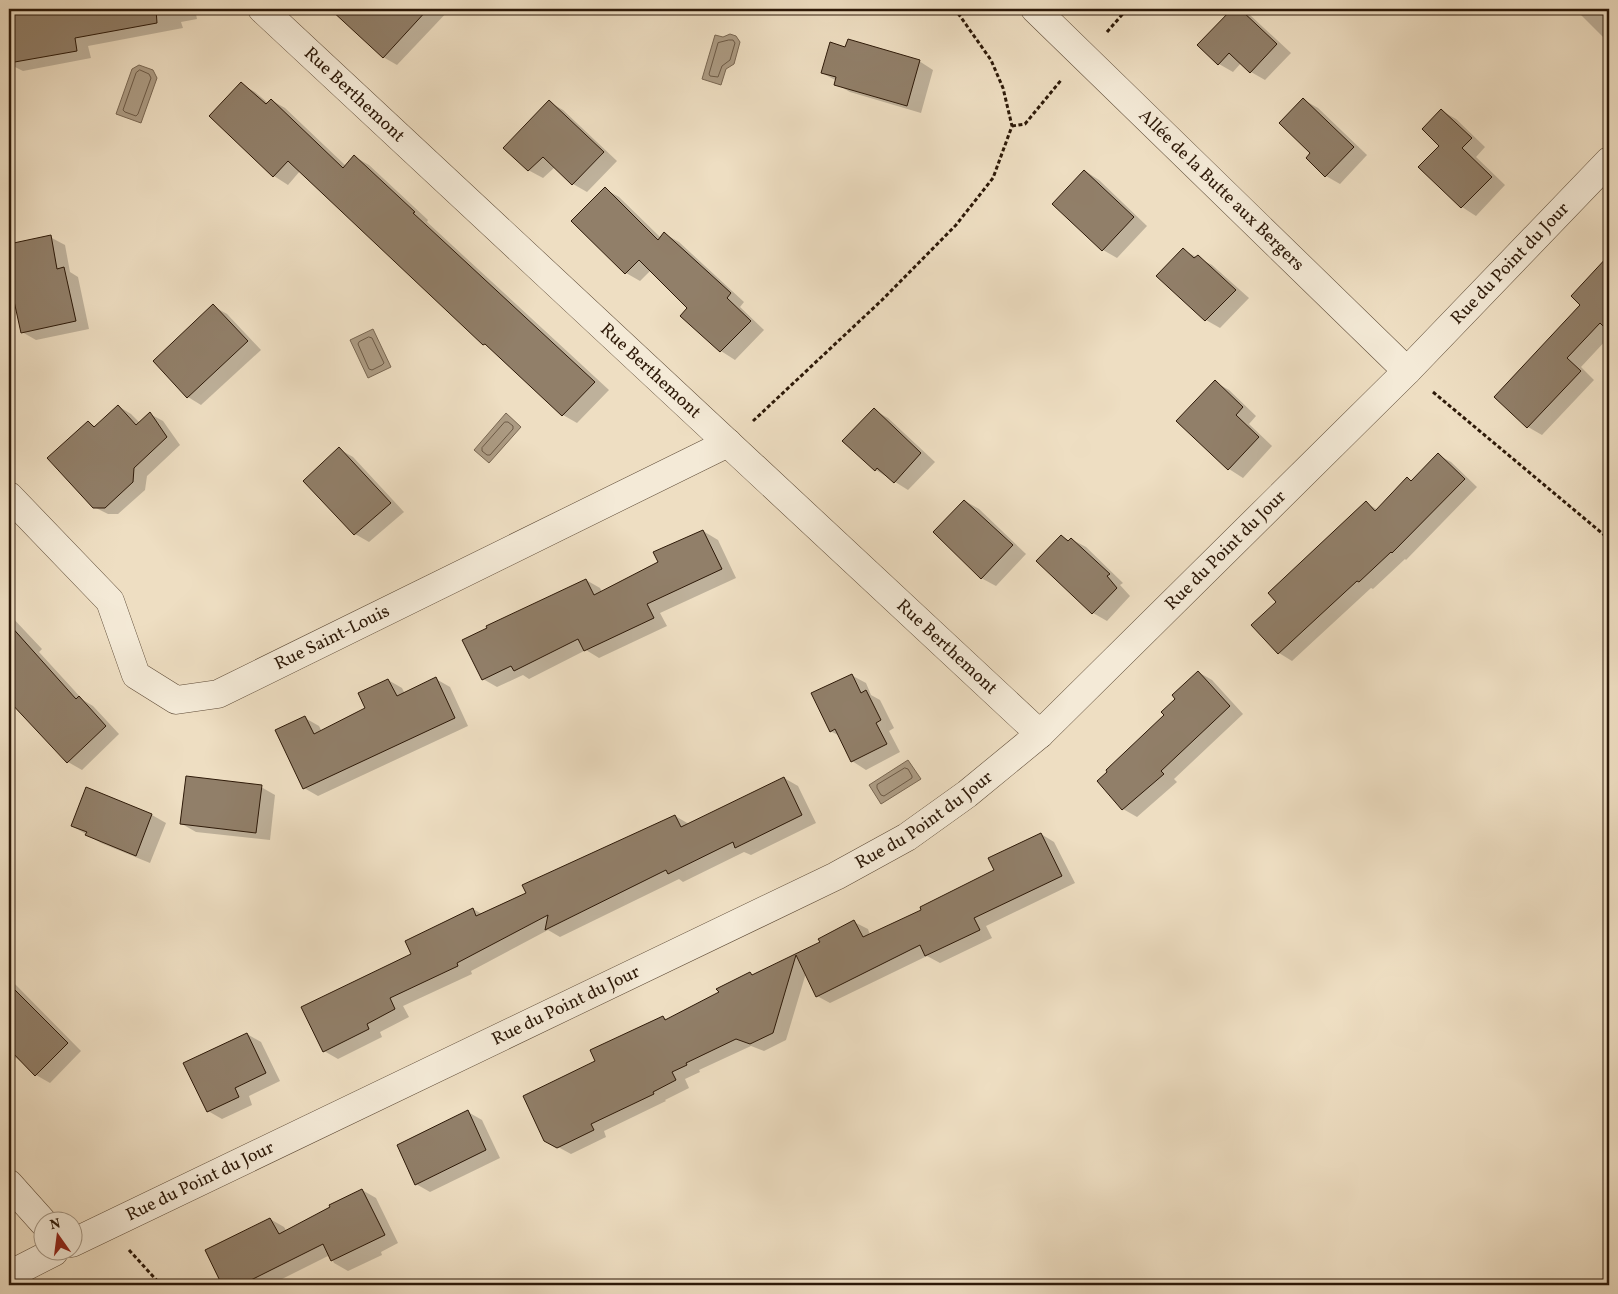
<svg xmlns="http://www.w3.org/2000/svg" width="1618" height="1294" font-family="Vollkorn,serif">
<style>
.water{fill:#ac9b83;stroke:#796752}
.shadow{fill:#0003}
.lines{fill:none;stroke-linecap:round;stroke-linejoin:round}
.shore{stroke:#6c5a46;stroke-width:1}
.building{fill:#917f69;stroke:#2d1908}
.minor-casing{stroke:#5d4a36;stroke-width:29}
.path{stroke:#2d1908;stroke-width:3;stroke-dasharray:4 2.5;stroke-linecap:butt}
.minor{stroke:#f4ead7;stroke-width:28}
.labels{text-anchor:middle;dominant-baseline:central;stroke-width:4.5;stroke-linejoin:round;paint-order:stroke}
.street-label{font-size:18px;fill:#2d1908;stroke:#f4ead7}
</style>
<rect width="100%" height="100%" fill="#eedec2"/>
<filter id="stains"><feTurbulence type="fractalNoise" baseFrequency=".004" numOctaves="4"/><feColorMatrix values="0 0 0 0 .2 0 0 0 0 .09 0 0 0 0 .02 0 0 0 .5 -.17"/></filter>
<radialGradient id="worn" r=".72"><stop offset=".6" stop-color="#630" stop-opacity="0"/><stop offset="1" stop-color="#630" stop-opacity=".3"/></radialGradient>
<g class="water">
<polygon points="730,34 736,36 740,42 734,64 726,69 721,85 702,79 715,35 723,37"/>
<polygon points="139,65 153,70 157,78 141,123 116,114 132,69"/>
<polygon points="373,329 391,367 368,378 350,340"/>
<polygon points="506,413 521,427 489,463 474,450"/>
<polygon points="908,760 921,779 881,804 869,785"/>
</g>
<g class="shadow">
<polygon points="16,9 195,9 197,19 181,22 183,28 88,46 91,58 23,71 9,64 9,10"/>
<polygon points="354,9 450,9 397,65 383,57 344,20"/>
<polygon points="1234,9 1240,9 1250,15 1291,53 1265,80 1251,72 1241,63 1233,72 1219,64 1199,45"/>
<polygon points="1581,9 1609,9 1609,43 1578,12"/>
<polygon points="846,48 919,61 933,70 921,113 850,92 836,84 837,81 822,73"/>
<polygon points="241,84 255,92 268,103 271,100 285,108 346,166 355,157 369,165 428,220 427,222 609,390 577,423 563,415 492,349 484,344 300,171 288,185 274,176 210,116"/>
<polygon points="1304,100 1318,108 1367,155 1340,184 1326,176 1312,153"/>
<polygon points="549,102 563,110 617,161 587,192 573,184 555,167 543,178 528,170"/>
<polygon points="1442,111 1456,119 1485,147 1476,157 1505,185 1476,216 1462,207 1420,167 1440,146"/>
<polygon points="1085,171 1099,180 1147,226 1117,258 1103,250"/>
<polygon points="605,189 619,197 661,238 665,234 679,242 744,302 740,307 764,330 735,360 721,351 689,308 651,270 640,281 626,273"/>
<polygon points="50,237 65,245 70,272 78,277 89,329 36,340 22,332 9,272 9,245"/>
<polygon points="1183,250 1212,265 1249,298 1220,328 1206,320 1158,276"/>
<polygon points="1609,257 1609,337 1581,367 1594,380 1542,435 1528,427 1496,397 1582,305 1573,296"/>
<polygon points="213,306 227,314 261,350 201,405 188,397"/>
<polygon points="1215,382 1229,390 1256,416 1249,424 1272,446 1243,478 1229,469 1178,421"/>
<polygon points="118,406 131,414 140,423 150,414 163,421 180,445 147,476 145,490 118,514 108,514 94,507 88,422 96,427"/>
<polygon points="874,410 888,418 935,462 908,490 876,470"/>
<polygon points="339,449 353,457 404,512 369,542 355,534 305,481"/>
<polygon points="1438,455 1451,462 1477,487 1406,560 1405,559 1373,589 1371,588 1292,661 1279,653 1278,602 1366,503 1378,510 1407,478 1412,481"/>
<polygon points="965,501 979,509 1026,554 996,586 981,578"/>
<polygon points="703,531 718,540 736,578 660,613 667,626 599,658 586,650 529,679 523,675 497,687 483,679 586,580 600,588 602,592 660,562"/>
<polygon points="1061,536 1070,541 1071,539 1086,547 1123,583 1120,585 1130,596 1107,621 1093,613"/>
<polygon points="9,614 42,649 39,652 83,700 93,706 119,734 82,770 68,762 9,699"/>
<polygon points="1198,672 1212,680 1243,714 1174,779 1177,782 1137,817 1123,809 1166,716"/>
<polygon points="851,675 866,683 871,695 880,700 894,728 889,731 900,752 866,770 852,761 840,736 830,731"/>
<polygon points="436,679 450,687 468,726 318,796 304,788 305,718 319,726 322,732 367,709 388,680 402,688 405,694"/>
<polygon points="784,778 798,786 816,823 751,855 744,852 683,882 679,879 560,937 548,930 471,971 472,974 403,1006 409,1017 380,1032 382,1037 338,1059 324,1051 413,954 473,909 482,914 527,894 675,816 689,824"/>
<polygon points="261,787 275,795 270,840 196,832 182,824"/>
<polygon points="152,815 166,823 150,863 101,843 72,826"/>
<polygon points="1041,834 1054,842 1075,883 986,926 992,938 940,963 927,956 830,1003 817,996 806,973 786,1040 764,1051 751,1046 699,1070 700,1072 685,1079 689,1088 665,1100 666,1101 604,1131 606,1137 571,1154 545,1140 597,1061 663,1017 668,1020 721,993 750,974 753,976 821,943 854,922 868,929 870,935 923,911 995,871"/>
<polygon points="9,978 81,1051 50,1083 36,1075 26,1065 9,1053"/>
<polygon points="247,1034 261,1042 280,1081 249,1096 252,1105 222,1119 208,1111"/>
<polygon points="468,1112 482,1120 500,1158 430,1192 416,1184"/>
<polygon points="362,1190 376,1198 398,1243 381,1252 382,1255 348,1271 334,1263 330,1255 270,1285 224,1285 206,1250 270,1219 284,1227 287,1232"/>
</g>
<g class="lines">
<g class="shore">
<polygon points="729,40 733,40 735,43 730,60 722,66 718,77 710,76 709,74 718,43"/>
<polygon points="140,70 149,74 151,78 138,114 136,116 125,112 123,110 136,73"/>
<polygon points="369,337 372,338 384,363 382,365 372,370 369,369 358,344 359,342"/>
<polygon points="505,422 508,422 513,426 513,429 490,455 487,455 482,451 482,448"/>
<polygon points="905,768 908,769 912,776 912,778 884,796 881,795 877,788 877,785"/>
</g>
</g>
<g class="building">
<polygon points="9,9 156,9 157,23 75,38 77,51 9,63"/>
<polygon points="330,9 428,9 383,58"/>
<polygon points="1232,9 1240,9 1277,44 1250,73 1229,53 1218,65 1197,45"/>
<polygon points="848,39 920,60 907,106 834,85 836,77 821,73 830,42 845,47"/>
<polygon points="241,82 266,104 271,99 343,168 354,155 415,212 413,213 595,382 562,416 485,344 483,345 288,161 273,177 209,116"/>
<polygon points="1303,98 1354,147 1325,177 1306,158 1310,153 1279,123"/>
<polygon points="549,100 604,152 572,185 543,157 528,171 503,148"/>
<polygon points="1441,109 1472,138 1462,148 1492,177 1461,208 1418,167 1439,146 1422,129"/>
<polygon points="1084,170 1134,217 1102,251 1052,204"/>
<polygon points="605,187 658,240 664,232 731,293 727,298 751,321 720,352 680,316 687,308 639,260 625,274 571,221"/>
<polygon points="51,235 57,269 64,267 76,321 21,333 9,278 9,244"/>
<polygon points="1183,248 1194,258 1198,255 1236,290 1205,321 1156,276"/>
<polygon points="1609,255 1609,332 1600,323 1567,358 1581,371 1527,428 1494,397 1580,305 1571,296"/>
<polygon points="213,304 248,341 187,398 153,361"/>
<polygon points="1215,380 1243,407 1236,415 1259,437 1228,470 1176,421"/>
<polygon points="118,405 136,425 150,412 167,437 134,468 133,482 105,508 93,508 47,458 88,421 94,427"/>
<polygon points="874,408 921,453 894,483 877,468 875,471 842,441"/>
<polygon points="339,447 391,503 354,535 303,481"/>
<polygon points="1438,453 1465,479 1392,553 1391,552 1359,582 1357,581 1278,654 1251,625 1276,602 1268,593 1366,501 1375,511 1407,477 1411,481"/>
<polygon points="964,500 1013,545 981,579 933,532"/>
<polygon points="703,530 722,569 647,604 654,618 584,651 578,639 514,671 511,666 482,680 462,640 487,628 486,626 586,579 594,595 658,562 653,552"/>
<polygon points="1061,535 1068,541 1071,538 1110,574 1107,576 1117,588 1092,614 1036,561"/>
<polygon points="9,624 76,699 79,696 106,726 67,763 9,701"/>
<polygon points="1198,671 1230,706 1161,771 1164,774 1122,810 1097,781 1107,772 1106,770 1164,715 1161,712 1175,699 1172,695"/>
<polygon points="852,674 861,693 866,690 881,720 876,723 887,744 851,762 835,729 830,732 811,693"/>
<polygon points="436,677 455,718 303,789 275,730 305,716 314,734 365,708 358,693 388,679 397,696"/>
<polygon points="186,776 262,785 256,833 180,824"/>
<polygon points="784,777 802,815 735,848 733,842 668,874 666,870 545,930 548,915 457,963 458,966 390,998 395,1009 367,1024 369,1029 323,1052 301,1007 411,954 405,941 473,908 476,916 526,893 522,885 675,815 681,827"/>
<polygon points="86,787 152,814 136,856 85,835 87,832 71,826"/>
<polygon points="1041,833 1062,876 974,918 980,930 925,956 920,945 816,997 796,955 773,1033 750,1044 736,1039 686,1063 687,1065 672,1072 676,1080 653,1092 654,1094 591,1124 594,1130 557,1148 544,1141 523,1096 595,1061 590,1050 663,1016 665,1020 719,992 716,989 750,972 752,975 820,942 818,939 854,920 863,937 921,910 920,907 994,870 988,858"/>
<polygon points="9,984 68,1043 35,1076 9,1049"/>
<polygon points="247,1033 266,1073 235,1088 239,1097 207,1112 183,1063"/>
<polygon points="468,1110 486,1150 415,1185 397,1145"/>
<polygon points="362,1189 385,1235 331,1261 323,1244 241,1285 222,1285 205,1250 270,1218 279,1234 330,1207 329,1205"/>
</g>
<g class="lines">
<defs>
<g id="minor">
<path id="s1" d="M262,9L1040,734"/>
<path id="s2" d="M1035,9L1407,371"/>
<path id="s3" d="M9,496L110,601L136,675L176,700L218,694L728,443"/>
<polyline points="9,1184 43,1222"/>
<path id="s4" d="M72,1243L836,876L907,837L967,794L1040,734L1407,371L1609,161"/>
<polyline points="9,1275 54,1252"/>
</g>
</defs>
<use href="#minor" class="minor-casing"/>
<g class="path">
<polyline points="1107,32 1127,9"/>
<polyline points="1012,126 1025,124 1062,79"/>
<polyline points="1433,392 1609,539"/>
<polyline points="753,421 882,300 956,225 993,178 1012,126 1003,88 991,60 955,9"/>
<polyline points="129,1250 161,1285"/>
</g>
<use href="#minor" class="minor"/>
</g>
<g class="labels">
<g class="street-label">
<text stroke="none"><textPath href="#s1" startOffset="126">Rue Berthemont</textPath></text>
<text stroke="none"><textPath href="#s2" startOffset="260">Allée de la Butte aux Bergers</textPath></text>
<text stroke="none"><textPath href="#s4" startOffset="1762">Rue du Point du Jour</textPath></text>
<text stroke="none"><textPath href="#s1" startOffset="531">Rue Berthemont</textPath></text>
<text stroke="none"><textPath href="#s4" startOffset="1358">Rue du Point du Jour</textPath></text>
<text stroke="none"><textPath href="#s3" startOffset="441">Rue Saint-Louis</textPath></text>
<text stroke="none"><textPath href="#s1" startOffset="936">Rue Berthemont</textPath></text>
<text stroke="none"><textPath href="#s4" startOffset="952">Rue du Point du Jour</textPath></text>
<text stroke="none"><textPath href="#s4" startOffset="548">Rue du Point du Jour</textPath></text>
<text stroke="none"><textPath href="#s4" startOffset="142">Rue du Point du Jour</textPath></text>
</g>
</g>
<rect width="1618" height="1294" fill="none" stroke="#eedec2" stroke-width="30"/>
<rect x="10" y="10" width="1598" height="1274" fill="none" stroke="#2d1908" stroke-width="2.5"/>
<rect x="15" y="15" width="1588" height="1264" fill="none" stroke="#2d1908"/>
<g transform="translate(58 1236) rotate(346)"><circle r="24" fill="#f4ead7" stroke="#a49684"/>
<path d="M0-4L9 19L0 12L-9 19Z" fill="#8f2418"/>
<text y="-8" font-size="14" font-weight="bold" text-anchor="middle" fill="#2d1908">N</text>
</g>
<rect width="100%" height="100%" filter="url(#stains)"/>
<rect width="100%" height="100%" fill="url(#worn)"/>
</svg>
